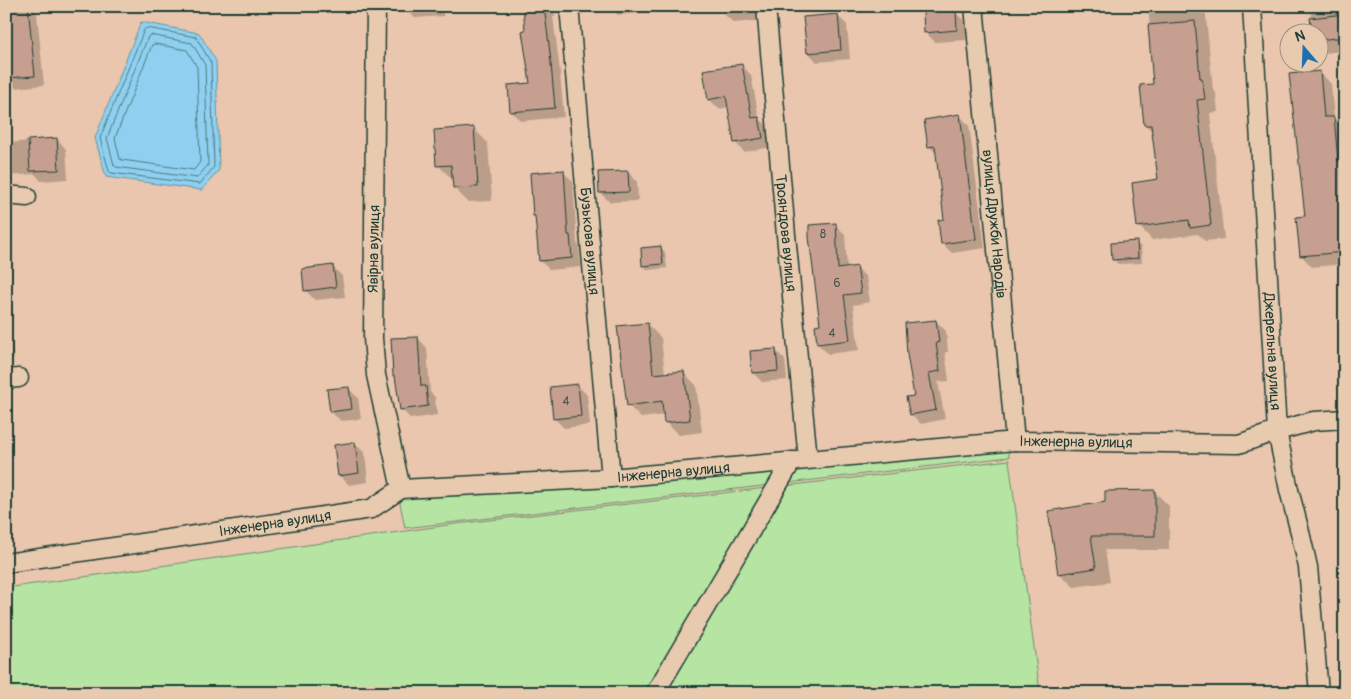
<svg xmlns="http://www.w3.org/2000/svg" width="1351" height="699" font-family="Pangolin,sans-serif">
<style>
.green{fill:#b5e4a3;stroke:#6a906c}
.water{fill:#8fd0f0;stroke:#6295a5}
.shadow{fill:#0003}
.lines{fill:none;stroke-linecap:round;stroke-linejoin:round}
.shore{stroke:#4c787f;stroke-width:1}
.building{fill:#c79f90;stroke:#1f3d34}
.minor-casing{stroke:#1f3d34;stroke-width:21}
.minor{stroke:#e8caaf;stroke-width:18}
.labels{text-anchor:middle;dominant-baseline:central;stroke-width:5;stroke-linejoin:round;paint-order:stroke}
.number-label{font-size:12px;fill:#49564b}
.street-label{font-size:15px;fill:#1f3d34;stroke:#e8caaf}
</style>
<rect width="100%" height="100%" fill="#e9c6ad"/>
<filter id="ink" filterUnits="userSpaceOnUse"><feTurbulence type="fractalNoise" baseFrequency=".02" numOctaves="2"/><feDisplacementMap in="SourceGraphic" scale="10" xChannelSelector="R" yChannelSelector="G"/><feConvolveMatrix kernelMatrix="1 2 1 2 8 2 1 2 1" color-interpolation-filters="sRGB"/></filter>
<g filter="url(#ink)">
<g class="green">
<polygon points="1007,444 1009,457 405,528 399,498"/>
<polygon points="1009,460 1040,693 6,693 6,588 455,524"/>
</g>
<polygon class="water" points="141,22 199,33 216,61 219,170 202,190 106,177 95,138"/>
<g class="shadow">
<polygon points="29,6 37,14 44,85 15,88 6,79 6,7"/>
<polygon points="405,6 443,6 443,16 415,18 405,9"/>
<polygon points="524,6 554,6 555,17 553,17 559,63 564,117 521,121 511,111 531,84"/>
<polygon points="610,6 660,6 660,11 618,15"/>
<polygon points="724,6 768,6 765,20 734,23 724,14"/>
<polygon points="1148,6 1205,6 1213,90 1216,93 1218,112 1210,113 1224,239 1205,241 1198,234 1152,240 1139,226 1159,181 1154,133 1146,125 1155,85"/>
<polygon points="1287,6 1343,6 1345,15 1345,54 1341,51 1326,53 1318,45 1318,32 1313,32 1311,11 1294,12"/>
<polygon points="955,12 965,22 966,40 935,42 925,32"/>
<polygon points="837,15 847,25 850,59 817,62 808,52"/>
<polygon points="742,65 751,75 759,118 769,128 772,147 744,152 735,142 729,107 719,109 709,99"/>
<polygon points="1320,72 1331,84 1334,118 1345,129 1345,264 1312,267 1301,255"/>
<polygon points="960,116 969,125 985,248 952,253 942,243 946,221 937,154 929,146"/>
<polygon points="474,129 488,143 492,201 468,202 454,188 453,180 438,165"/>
<polygon points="57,139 66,149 68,179 41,181 35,174 6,176 6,143"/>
<polygon points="563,172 573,181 577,243 579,246 581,267 550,270 540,261 537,218 534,216"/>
<polygon points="628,172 637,182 638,201 610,202 600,193"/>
<polygon points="835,225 845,234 847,269 856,267 866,277 870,302 853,305 859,350 828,354 818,344"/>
<polygon points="6,235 13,242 12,275 6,275"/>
<polygon points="1136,243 1141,247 1142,263 1118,264 1113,259"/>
<polygon points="660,247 665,252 667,268 648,270 644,266"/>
<polygon points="333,267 342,276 345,297 315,300 305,290"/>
<polygon points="936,321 946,331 948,352 945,352 949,381 938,382 945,419 921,424 911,414"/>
<polygon points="648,325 661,338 665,374 683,372 696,385 702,432 679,435 665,422 665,415 641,418 628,405"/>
<polygon points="6,336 8,336 12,341 14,359 11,359 10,339 7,339 9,359 6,359"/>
<polygon points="418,338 427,348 430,392 435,397 437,415 411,419 401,409 397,378 395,376"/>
<polygon points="776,351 785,360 787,380 762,382 753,373"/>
<polygon points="577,385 587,395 590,425 564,428 555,419"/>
<polygon points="348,388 358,398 361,419 341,421 331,412"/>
<polygon points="355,444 365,453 368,482 349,485 339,475"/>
<polygon points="1155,492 1169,506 1169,550 1105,550 1110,582 1074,587 1059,573 1107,503"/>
</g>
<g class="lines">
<g class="shore">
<polygon points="147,28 196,37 211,63 214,167 200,184 111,173 109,171 100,138 144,30"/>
<polygon points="150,35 192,43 205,65 208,165 197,178 116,167 114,165 107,138 148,37"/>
<polygon points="155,44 187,50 197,67 200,162 194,170 122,160 120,159 115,138 152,45"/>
</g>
</g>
<g class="building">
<polygon points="6,6 28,6 35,76 6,78"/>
<polygon points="523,6 544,6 550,53 555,108 510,112 508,85 530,83 522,31 525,30"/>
<polygon points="956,11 957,30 924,33 923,12"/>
<polygon points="838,14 841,50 807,53 803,17"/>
<polygon points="1345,14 1345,37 1318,40 1318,32 1312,32 1310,18"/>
<polygon points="1195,21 1200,78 1202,78 1205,99 1197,100 1211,225 1190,228 1189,220 1137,227 1132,183 1158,179 1151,125 1144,125 1140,85 1153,84 1148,25"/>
<polygon points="742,64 752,118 759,117 763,138 734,143 726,96 708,100 703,70"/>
<polygon points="1320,71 1324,117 1334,117 1338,161 1345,160 1345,195 1343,195 1345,220 1345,252 1300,256 1296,217 1305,216 1289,74"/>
<polygon points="960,114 976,239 941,244 938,220 944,219 935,146 928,147 924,120"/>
<polygon points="474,127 478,187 453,188 451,165 436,166 434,130"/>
<polygon points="57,138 59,170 30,171 28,140"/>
<polygon points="564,170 568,235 570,235 572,258 539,261 535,216 533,216 530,173"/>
<polygon points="628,171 629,192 599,193 598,172"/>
<polygon points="836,223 838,269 857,266 861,293 844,295 850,340 817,344 815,325 820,324 809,237 809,225"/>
<polygon points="1137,241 1138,258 1112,260 1111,243"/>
<polygon points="661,246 663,264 642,266 641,248"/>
<polygon points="333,265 336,287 304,291 302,269"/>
<polygon points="936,320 939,342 936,343 940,371 929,373 936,410 910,415 906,397 914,396 907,354 905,323"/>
<polygon points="648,323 653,374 684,371 690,420 664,423 662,401 627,406 617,326"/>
<polygon points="418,337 421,386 426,386 428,406 400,410 395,376 393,376 391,338"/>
<polygon points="776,349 778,371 752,373 750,351"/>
<polygon points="578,384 581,416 553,419 550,387"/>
<polygon points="349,387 352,409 330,412 327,389"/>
<polygon points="355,442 359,473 338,476 334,445"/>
<polygon points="1155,490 1155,536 1091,536 1096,568 1058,574 1048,511 1105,502 1105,491"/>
</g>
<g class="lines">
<defs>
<g id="minor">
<polyline points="376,6 373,338 376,375 401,489"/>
<path id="s1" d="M569,6L611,478"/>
<path id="s2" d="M766,6L786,235L808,459"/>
<path id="s3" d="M974,6L1015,441"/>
<path id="s4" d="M1252,6L1277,431L1289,490L1300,532L1308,567L1319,693"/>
<polyline points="6,195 27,197"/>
<polyline points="6,379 19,378"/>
<path id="s5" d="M6,563L371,509L401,489L611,478L1015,441L1239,444L1277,431L1314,421L1345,419"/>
<polyline points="655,693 792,461"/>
</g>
</defs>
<use href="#minor" class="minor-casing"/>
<use href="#minor" class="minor"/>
</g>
</g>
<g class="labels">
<g class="number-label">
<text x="823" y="234">8</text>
<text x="837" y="283">6</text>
<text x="832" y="333">4</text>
<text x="566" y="401">4</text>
</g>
<g class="street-label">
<text stroke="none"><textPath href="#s3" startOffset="219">вулиця Дружби Народів</textPath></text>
<text stroke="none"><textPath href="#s2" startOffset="228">Трояндова вулиця</textPath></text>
<text stroke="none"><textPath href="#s1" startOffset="236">Бузькова вулиця</textPath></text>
<text transform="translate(374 249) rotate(-89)">Явірна вулиця</text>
<text stroke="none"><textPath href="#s4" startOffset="346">Джерельна вулиця</textPath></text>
<text stroke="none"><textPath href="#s5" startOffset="1082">Інженерна вулиця</textPath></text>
<text stroke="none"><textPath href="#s5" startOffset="678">Інженерна вулиця</textPath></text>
<text stroke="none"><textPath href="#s5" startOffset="272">Інженерна вулиця</textPath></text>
</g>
</g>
<rect width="1351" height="699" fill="none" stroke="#e8caaf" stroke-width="25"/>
<rect x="12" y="12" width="1326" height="674" fill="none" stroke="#1f3d34" stroke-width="2" filter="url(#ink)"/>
<g transform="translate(1304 48) rotate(341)"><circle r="24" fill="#e8caaf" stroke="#98927e"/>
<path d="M0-4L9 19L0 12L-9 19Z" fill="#1f6fb2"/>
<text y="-8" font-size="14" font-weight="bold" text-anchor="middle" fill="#1f3d34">N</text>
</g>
</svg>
